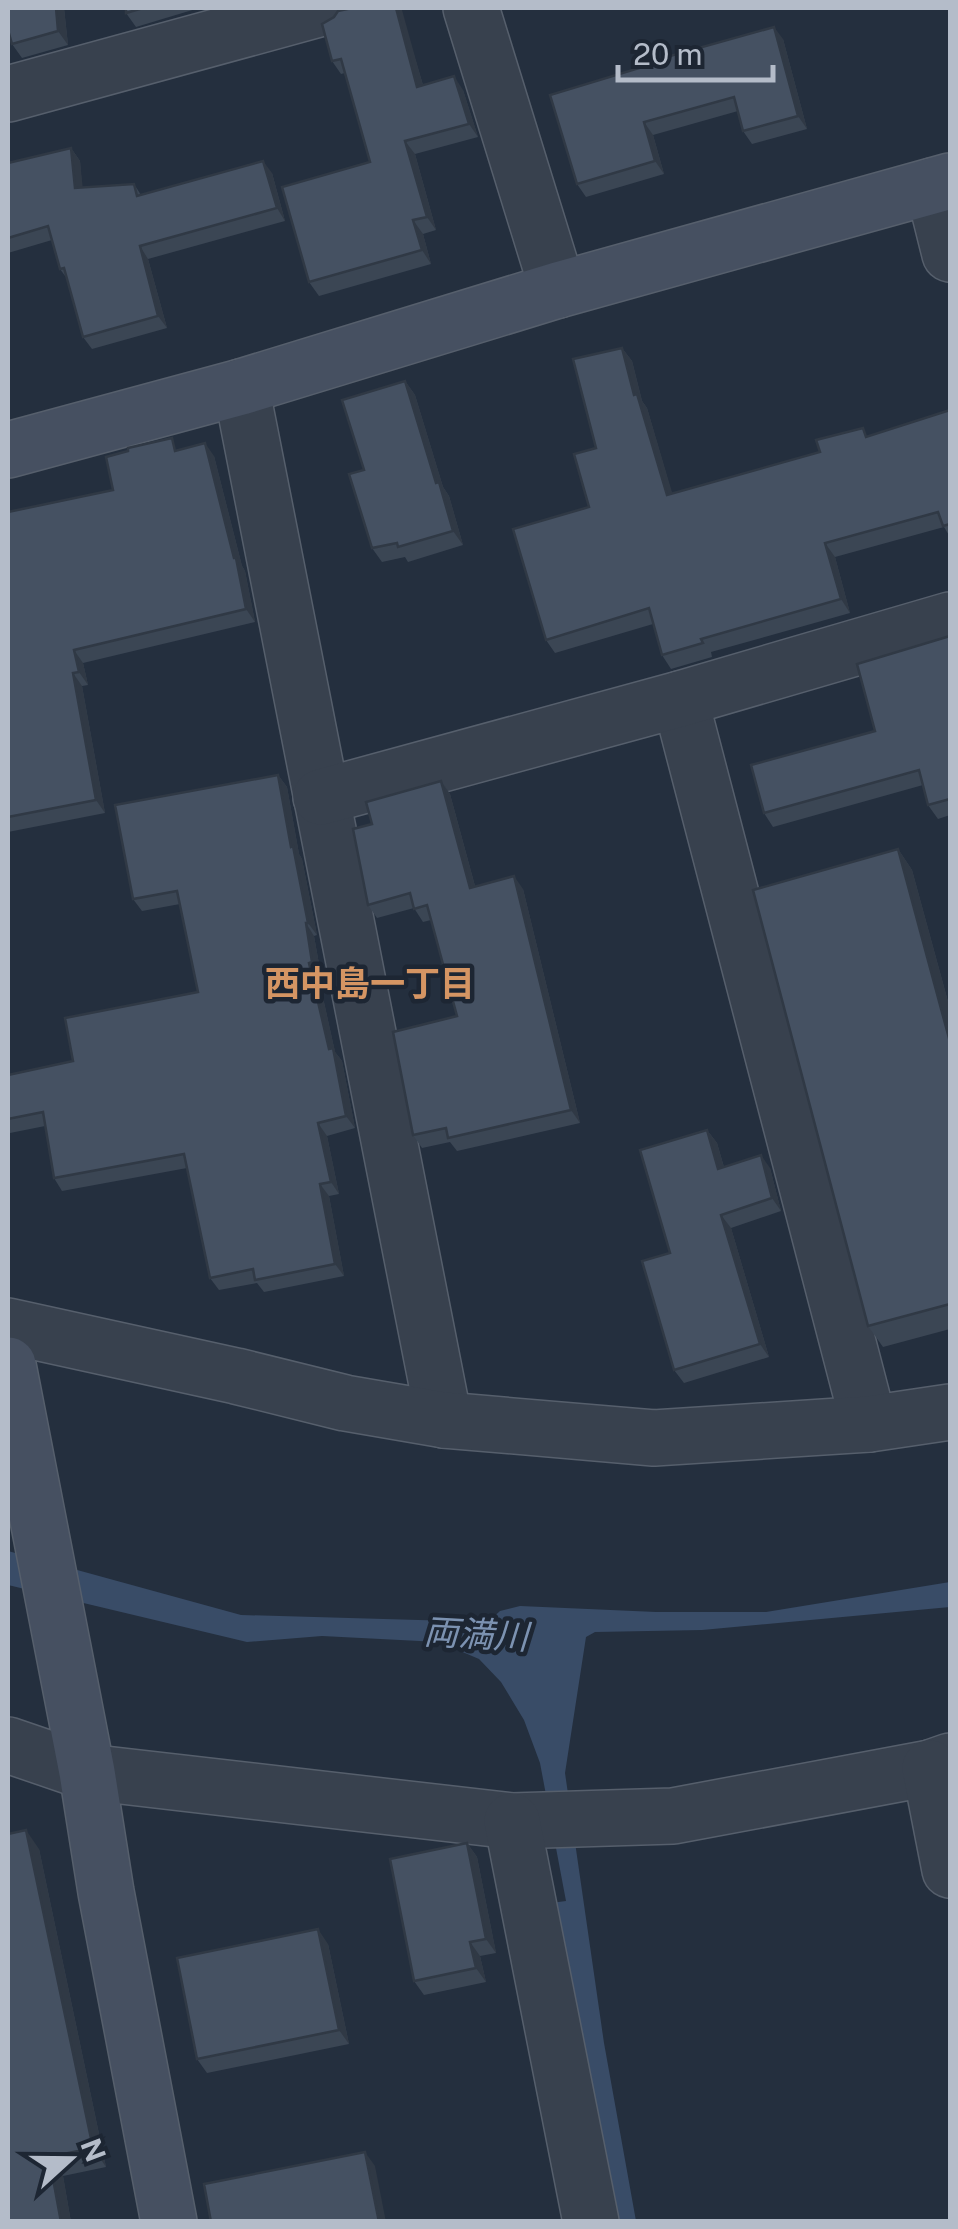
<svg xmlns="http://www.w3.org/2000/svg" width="958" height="2229" font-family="'Public Sans','Noto Sans JP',sans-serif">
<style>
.water{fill:#394c67}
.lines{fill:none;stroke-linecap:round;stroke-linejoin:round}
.street-casing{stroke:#565f6c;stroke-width:58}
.secondary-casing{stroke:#565f6c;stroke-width:58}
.street{stroke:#38414e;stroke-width:55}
.secondary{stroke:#465061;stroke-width:55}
.wall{fill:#3b4654}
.shaded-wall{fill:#303945}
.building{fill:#455162;stroke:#303945;stroke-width:2.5}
.labels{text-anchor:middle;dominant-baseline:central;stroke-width:9;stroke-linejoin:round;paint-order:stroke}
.neighbourhood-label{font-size:35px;font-weight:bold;fill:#d59563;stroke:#1d2633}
.water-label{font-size:35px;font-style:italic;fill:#7c92b1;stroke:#1d2633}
</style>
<rect width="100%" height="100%" fill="#242f3e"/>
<polygon class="water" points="8,1551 241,1615 488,1622 500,1611 520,1606 656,1612 766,1612 950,1582 950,1607 702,1630 595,1632 586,1637 565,1773 604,2043 636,2221 613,2221 551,1903 566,1901 540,1763 524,1720 501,1682 479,1659 439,1642 322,1636 247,1642 8,1585"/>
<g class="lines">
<defs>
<g id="street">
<polyline points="471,8 558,290"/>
<polyline points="8,94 322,8"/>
<polyline points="933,186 950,254"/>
<polyline points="241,387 444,1420"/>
<polyline points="680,699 869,1424"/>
<polyline points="321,797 680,699 950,620"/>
<polyline points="8,1326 236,1376 345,1403 444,1420 654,1438 869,1424 950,1412"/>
<polyline points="8,1745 87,1772 512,1821 673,1816 930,1768 950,1761"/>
<polyline points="930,1768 950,1870"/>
<polyline points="512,1821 591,2222"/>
</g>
<g id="secondary">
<polyline points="8,450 241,387 558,290 950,181"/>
<polyline points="8,1365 87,1772 106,1892 169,2222"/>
</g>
</defs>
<use href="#street" class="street-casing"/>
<use href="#secondary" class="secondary-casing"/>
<use href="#street" class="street"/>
<use href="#secondary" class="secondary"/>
</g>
<g class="wall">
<polygon points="8,8 64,8 68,45 22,58 12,44"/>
<polygon points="126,8 199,8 136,27 126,13"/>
<polygon points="352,8 400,8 423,85 463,90 478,137 415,154 436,230 423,234 431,264 319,296 309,282 370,162 345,73 341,74 332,61"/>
<polygon points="783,39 807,129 752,144 743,131 738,111 653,135 664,174 586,197 577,184 550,95"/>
<polygon points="71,148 80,161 82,187 134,184 141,195 272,173 285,221 148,259 167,328 92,349 83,337 68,280 60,269 52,240 8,253 8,163"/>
<polygon points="622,348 632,361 642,401 647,408 672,494 820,452 950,410 950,537 944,527 835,557 850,613 711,652 712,657 671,669 662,655 653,624 555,653 546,640 589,507 596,448"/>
<polygon points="405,381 415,395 443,487 449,496 463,545 408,562 405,557 382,562 372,548 364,470"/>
<polygon points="180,450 214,456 242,566 245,571 255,622 83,663 88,685 82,686 105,813 8,832 8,512 113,490"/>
<polygon points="950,636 950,815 938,819 928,805 923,785 773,827 764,813 875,731"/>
<polygon points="278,775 287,787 299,854 302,859 317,935 314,936 321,975 318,975 335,1052 342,1061 355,1128 327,1136 339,1194 329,1196 344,1276 264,1292 257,1283 219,1290 210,1278 187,1168 62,1191 54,1178 45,1126 10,1133 8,1129 8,1075 73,1061 198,992 180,904 142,911 133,899"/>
<polygon points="441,781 450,794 475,886 523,889 580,1123 457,1151 450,1142 422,1148 413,1135 457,1016 431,920 423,922 414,908 377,918 368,905 372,824"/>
<polygon points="898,849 912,870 950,1009 950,1329 883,1347 868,1326"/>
<polygon points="707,1130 717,1143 724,1167 770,1168 781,1211 731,1228 769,1357 684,1383 674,1370 670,1253"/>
<polygon points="467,1843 477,1857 496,1953 480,1956 486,1982 424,1995 414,1981"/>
<polygon points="39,1849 106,2167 63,2176 71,2222 8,2222"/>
<polygon points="328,1944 349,2044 207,2073 197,2059"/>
</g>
<g class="shaded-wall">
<polygon points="56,8 64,8 68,45 58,31"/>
<polygon points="396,8 400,8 402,10 427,100 417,87"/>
<polygon points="774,27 783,39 807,129 798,116"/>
<polygon points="454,76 463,90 478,137 469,124"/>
<polygon points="644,122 653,135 664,174 655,161"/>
<polygon points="405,141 415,154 436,230 427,217"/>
<polygon points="71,148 80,161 84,200 75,188"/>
<polygon points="263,161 272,173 285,221 277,208"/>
<polygon points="413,220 423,234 431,264 422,250"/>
<polygon points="140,246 148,259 167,328 158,316"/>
<polygon points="622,348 632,361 642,401 647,408 677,509 667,495 634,395"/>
<polygon points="405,381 415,395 443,487 449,496 463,545 453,531 436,483"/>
<polygon points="205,443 214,456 242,566 245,571 255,622 246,609"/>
<polygon points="825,543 835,557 850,613 841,599"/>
<polygon points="74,650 83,663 88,685 79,672"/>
<polygon points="73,673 82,686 105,813 96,800"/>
<polygon points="278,775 287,787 299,854 302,859 317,935 308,923 291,847"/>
<polygon points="441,781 450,794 479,901 470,888"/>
<polygon points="898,849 912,870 950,1009 950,1042"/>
<polygon points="514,876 523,889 580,1123 571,1110"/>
<polygon points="306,923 314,936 321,975 312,962"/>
<polygon points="309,963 318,975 335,1052 342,1061 355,1128 346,1116"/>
<polygon points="318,1123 327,1136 339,1194 331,1182"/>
<polygon points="707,1130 717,1143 728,1182 718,1169"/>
<polygon points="761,1155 770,1168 781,1211 772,1198"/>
<polygon points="320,1184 329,1196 344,1276 335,1264"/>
<polygon points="721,1215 731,1228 769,1357 760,1344"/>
<polygon points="26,1830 39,1849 106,2167 93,2148"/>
<polygon points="467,1843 477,1857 496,1953 486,1939"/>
<polygon points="318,1929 328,1944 349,2044 339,2030"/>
<polygon points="470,1942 480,1956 486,1982 476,1968"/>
<polygon points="365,2152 375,2166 386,2222 379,2222"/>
<polygon points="49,2157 63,2176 71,2222 61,2222"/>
</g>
<g class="building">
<polygon points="8,8 56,8 58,31 12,44 8,30"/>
<polygon points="126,8 143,8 126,13"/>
<polygon points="352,8 396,8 417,87 454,76 469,124 405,141 427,217 413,220 422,250 309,282 282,187 370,162 341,59 332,61 322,24 334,17 338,11"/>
<polygon points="774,27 798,116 743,131 734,97 644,122 655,161 577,184 550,95 646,66 645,63"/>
<polygon points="71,148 75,188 134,184 137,196 263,161 277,208 140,246 158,316 83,337 64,268 60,269 48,226 8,238 8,163"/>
<polygon points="622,348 634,395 637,394 667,495 820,452 816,440 863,428 866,437 950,410 950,524 943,526 938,512 825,543 841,599 701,639 703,643 662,655 649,608 546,640 513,529 589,507 574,454 596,448 573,359"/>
<polygon points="405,381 436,483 439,482 453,531 398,547 397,543 372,548 349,474 364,470 342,400"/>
<polygon points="172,438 175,451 205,443 234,558 236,558 246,609 74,650 79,672 73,673 96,800 8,817 8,512 113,490 106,457 128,451 128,448"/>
<polygon points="950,636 950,799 928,805 919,770 764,813 751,765 875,731 857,664"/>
<polygon points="278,775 291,847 293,846 308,923 306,923 312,962 309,963 329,1049 333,1048 346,1116 318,1123 331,1182 320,1184 335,1264 255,1280 253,1269 210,1278 184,1154 54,1178 43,1112 8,1119 8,1075 73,1061 65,1018 198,992 177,891 133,899 115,805"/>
<polygon points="441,781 470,888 514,876 571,1110 448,1138 446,1128 413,1135 393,1032 457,1016 427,905 414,909 410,893 368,905 353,829 372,824 366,802"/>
<polygon points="898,849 950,1042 950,1304 868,1326 753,890"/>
<polygon points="707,1130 718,1169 761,1155 772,1198 721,1215 760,1344 674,1370 642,1261 670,1253 640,1150"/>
<polygon points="26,1830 93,2148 49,2157 61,2222 8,2222 8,1834"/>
<polygon points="467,1843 486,1939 470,1942 476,1968 414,1981 390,1859"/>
<polygon points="318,1929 339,2030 197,2059 177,1958"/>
<polygon points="365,2152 379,2222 211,2222 204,2184"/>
</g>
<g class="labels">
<g class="neighbourhood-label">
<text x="370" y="983">西中島一丁目</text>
</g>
<g class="water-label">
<text transform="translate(476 1634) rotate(3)">両満川</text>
</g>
</g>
<rect width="958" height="2229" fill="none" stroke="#b4bcc9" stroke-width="20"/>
<g transform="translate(70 2159) rotate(69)" stroke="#1d2633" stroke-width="8" paint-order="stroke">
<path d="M0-8L18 38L0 25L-18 38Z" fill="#b4bcc9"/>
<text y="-15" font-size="28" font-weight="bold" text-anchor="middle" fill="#b4bcc9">N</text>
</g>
<path d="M618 65v15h155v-15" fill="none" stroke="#b4bcc9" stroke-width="5"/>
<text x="633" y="65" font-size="30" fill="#b4bcc9" stroke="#1d2633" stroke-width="8" paint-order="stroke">20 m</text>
</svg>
